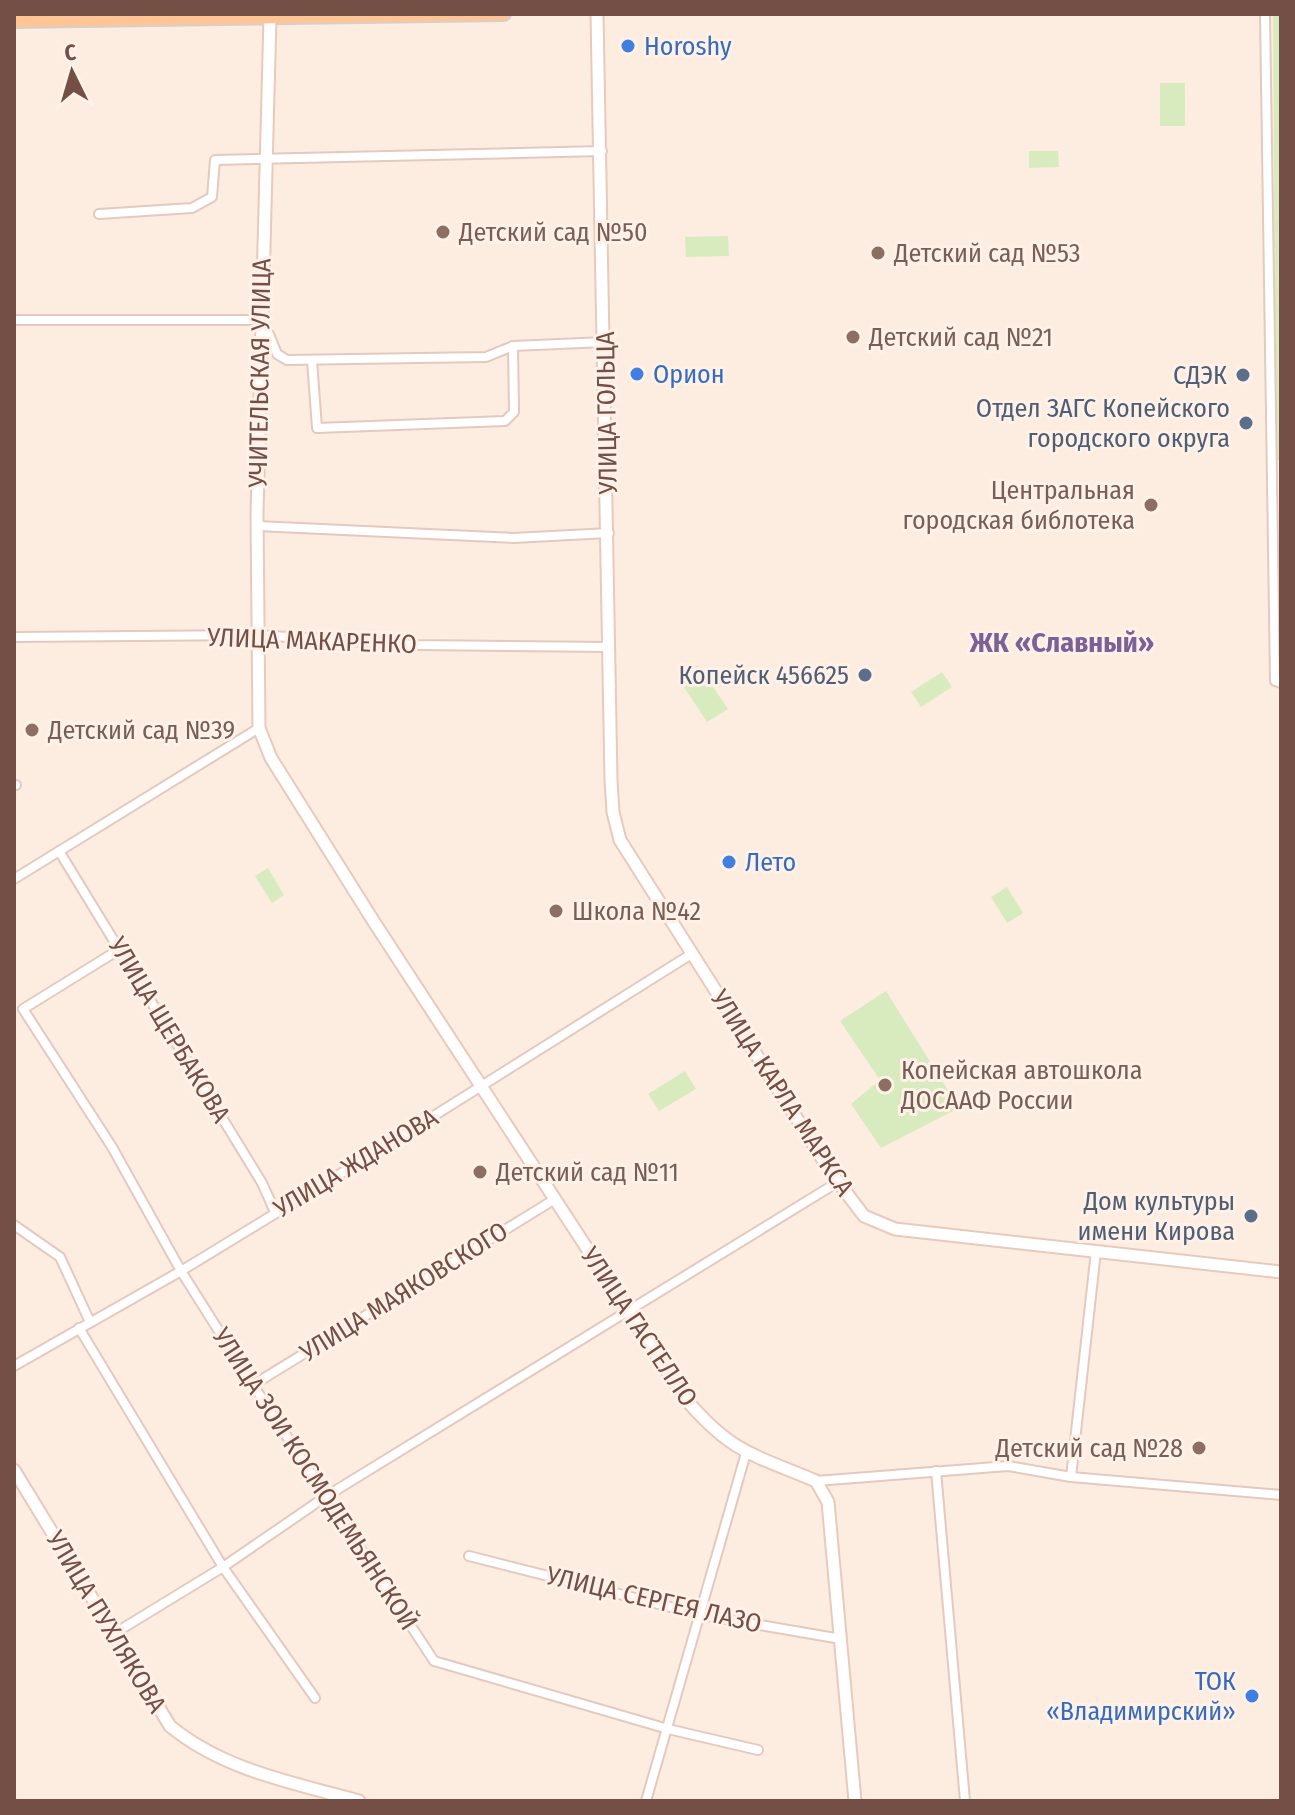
<svg xmlns="http://www.w3.org/2000/svg" width="1295" height="1815" font-family="'Fira Sans Condensed',sans-serif">
<style>
.green{fill:#d8ebbe}
.lines{fill:none;stroke-linecap:round;stroke-linejoin:round}
.street-casing{stroke:#e3c9bf;stroke-width:12}
.secondary-casing{stroke:#e9c9bb;stroke-width:15}
.primary-casing{stroke:#d8cecb;stroke-width:16}
.street{stroke:#fff;stroke-width:8}
.secondary{stroke:#fff;stroke-width:11}
.primary{stroke:#ffc595;stroke-width:12}
.shop-dot{fill:#3f7fe0;stroke:#fff1e7;stroke-width:3}
.education-dot{fill:#8d6e63;stroke:#fff1e7;stroke-width:3}
.service-dot{fill:#5c6f8a;stroke:#fff1e7;stroke-width:3}
.labels{text-anchor:middle;dominant-baseline:central;stroke-width:6;stroke-linejoin:round;paint-order:stroke}
.shop-label{font-size:26px;fill:#366cbe;stroke:#fff1e7;text-anchor:start}
.education-label{font-size:26px;fill:#785e54;stroke:#fff1e7;text-anchor:start}
.street-label{font-size:26px;fill:#744f46;stroke:#fff1e7}
.service-label{font-size:26px;fill:#4e5e75;stroke:#fff1e7;text-anchor:end}
.neighbourhood-label{font-size:28px;font-weight:bold;fill:#7c6198;stroke:#fff1e7}
</style>
<rect width="100%" height="100%" fill="#fdede0"/>
<g class="green">
<polygon points="1273,14 1281,14 1281,460 1276,460"/>
<rect x="1160" y="83" width="25" height="43"/>
<polygon points="1029,151 1058,151 1059,167 1029,168"/>
<polygon points="728,236 729,256 686,257 685,237"/>
<polygon points="698,665 728,709 707,722 678,678"/>
<polygon points="942,672 952,687 921,707 911,692"/>
<polygon points="268,868 284,895 272,903 255,876"/>
<polygon points="1007,887 1023,913 1007,923 991,897"/>
<polygon points="886,991 959,1108 881,1148 851,1104 880,1080 840,1021"/>
<polygon points="685,1071 696,1089 659,1111 648,1094"/>
</g>
<g class="lines">
<defs>
<g id="street">
<polyline points="1265,14 1275,681 1281,683"/>
<polyline points="99,214 192,208 212,197 215,160 602,151"/>
<polyline points="14,320 261,320"/>
<polyline points="261,332 269,334 277,354 287,360 486,357 513,346 605,342"/>
<polyline points="312,360 317,428 505,421 514,412 513,346"/>
<polyline points="257,526 513,538 609,533"/>
<polyline points="14,637 257,635 416,645 610,647"/>
<polyline points="14,785 16,785"/>
<polyline points="59,851 262,1183 275,1212"/>
<polyline points="14,879 259,728"/>
<polyline points="120,949 23,1009 112,1147 181,1271 253,1385 434,1661 668,1729 758,1750"/>
<polyline points="14,1225 60,1257 90,1322"/>
<polyline points="79,1328 223,1567 315,1698"/>
<polyline points="14,1366 181,1271 381,1149 693,953"/>
<polyline points="253,1385 555,1199"/>
<polyline points="936,1471 965,1801"/>
<polyline points="1071,1477 1096,1251"/>
<polyline points="816,1481 1008,1466 1071,1477 1281,1495"/>
<polyline points="469,1556 702,1615 841,1639"/>
<polyline points="115,1633 223,1567 325,1497 838,1182"/>
<polyline points="646,1801 746,1453"/>
</g>
<g id="secondary">
<polyline points="597,14 611,780 613,812 620,840 832,1174 864,1216 895,1229 1281,1272"/>
<path d="M270,17L257,514L259,728L271,758L374,922L684,1397C731,1453 752,1454 816,1481L828,1502L855,1801"/>
<path d="M14,1470L170,1726C223,1770 294,1783 359,1801"/>
</g>
<polyline id="primary" points="14,21 504,14"/>
</defs>
<use href="#street" class="street-casing"/>
<use href="#secondary" class="secondary-casing"/>
<use href="#primary" class="primary-casing"/>
<use href="#street" class="street"/>
<use href="#secondary" class="secondary"/>
<use href="#primary" class="primary"/>
</g>
<g class="shop-dot">
<circle cx="628" cy="46" r="8"/>
<circle cx="637" cy="374" r="8"/>
<circle cx="729" cy="862" r="8"/>
<circle cx="1252" cy="1696" r="8"/>
</g>
<g class="education-dot">
<circle cx="443" cy="232" r="8"/>
<circle cx="878" cy="253" r="8"/>
<circle cx="853" cy="337" r="8"/>
<circle cx="1151" cy="505" r="8"/>
<circle cx="32" cy="730" r="8"/>
<circle cx="556" cy="911" r="8"/>
<circle cx="885" cy="1085" r="8"/>
<circle cx="480" cy="1172" r="8"/>
<circle cx="1199" cy="1448" r="8"/>
</g>
<g class="service-dot">
<circle cx="1243" cy="375" r="8"/>
<circle cx="1246" cy="423" r="8"/>
<circle cx="865" cy="675" r="8"/>
<circle cx="1251" cy="1216" r="8"/>
</g>
<g class="labels">
<g class="shop-label">
<text x="644" y="46">Horoshy</text>
<text x="653" y="374">Орион</text>
<text x="745" y="862">Лето</text>
<text x="1236" y="1681" text-anchor="end">ТОК<tspan x="1236" dy="30">«Владимирский»</tspan></text>
</g>
<g class="education-label">
<text x="459" y="232">Детский сад №50</text>
<text x="894" y="253">Детский сад №53</text>
<text x="869" y="337">Детский сад №21</text>
<text x="1135" y="490" text-anchor="end">Центральная<tspan x="1135" dy="30">городская библотека</tspan></text>
<text x="48" y="730">Детский сад №39</text>
<text x="572" y="911">Школа №42</text>
<text x="901" y="1070">Копейская автошкола<tspan x="901" dy="30">ДОСААФ России</tspan></text>
<text x="496" y="1172">Детский сад №11</text>
<text x="1183" y="1448" text-anchor="end">Детский сад №28</text>
</g>
<g class="street-label">
<text transform="translate(260 373) rotate(-89)">УЧИТЕЛЬСКАЯ УЛИЦА</text>
<text transform="translate(607 413) rotate(-91)">УЛИЦА ГОЛЬЦА</text>
<text transform="translate(312 641) rotate(2)">УЛИЦА МАКАРЕНКО</text>
<text transform="translate(169 1030) rotate(59)">УЛИЦА ЩЕРБАКОВА</text>
<text transform="translate(782 1093) rotate(57)">УЛИЦА КАРЛА МАРКСА</text>
<text transform="translate(356 1163) rotate(-31)">УЛИЦА ЖДАНОВА</text>
<text transform="translate(404 1292) rotate(-32)">УЛИЦА МАЯКОВСКОГО</text>
<text transform="translate(639 1327) rotate(56)">УЛИЦА ГАСТЕЛЛО</text>
<text transform="translate(315 1479) rotate(57)">УЛИЦА ЗОИ КОСМОДЕМЬЯНСКОЙ</text>
<text transform="translate(654 1600) rotate(13)">УЛИЦА СЕРГЕЯ ЛАЗО</text>
<text transform="translate(106 1622) rotate(59)">УЛИЦА ПУХЛЯКОВА</text>
</g>
<g class="service-label">
<text x="1227" y="375">СДЭК</text>
<text x="1230" y="408">Отдел ЗАГС Копейского<tspan x="1230" dy="30">городского округа</tspan></text>
<text x="849" y="675">Копейск 456625</text>
<text x="1235" y="1201">Дом культуры<tspan x="1235" dy="30">имени Кирова</tspan></text>
</g>
<g class="neighbourhood-label">
<text x="1062" y="642">ЖК «Славный»</text>
</g>
</g>
<rect width="1295" height="1815" fill="none" stroke="#744f46" stroke-width="32"/>
<g transform="translate(72 72) rotate(355)" stroke="#fff1e7" stroke-width="6" paint-order="stroke">
<path d="M0-6L14 30L0 20L-14 30Z" fill="#744f46"/>
<text y="-12" font-size="22" font-weight="bold" text-anchor="middle" fill="#744f46">С</text>
</g>
</svg>
